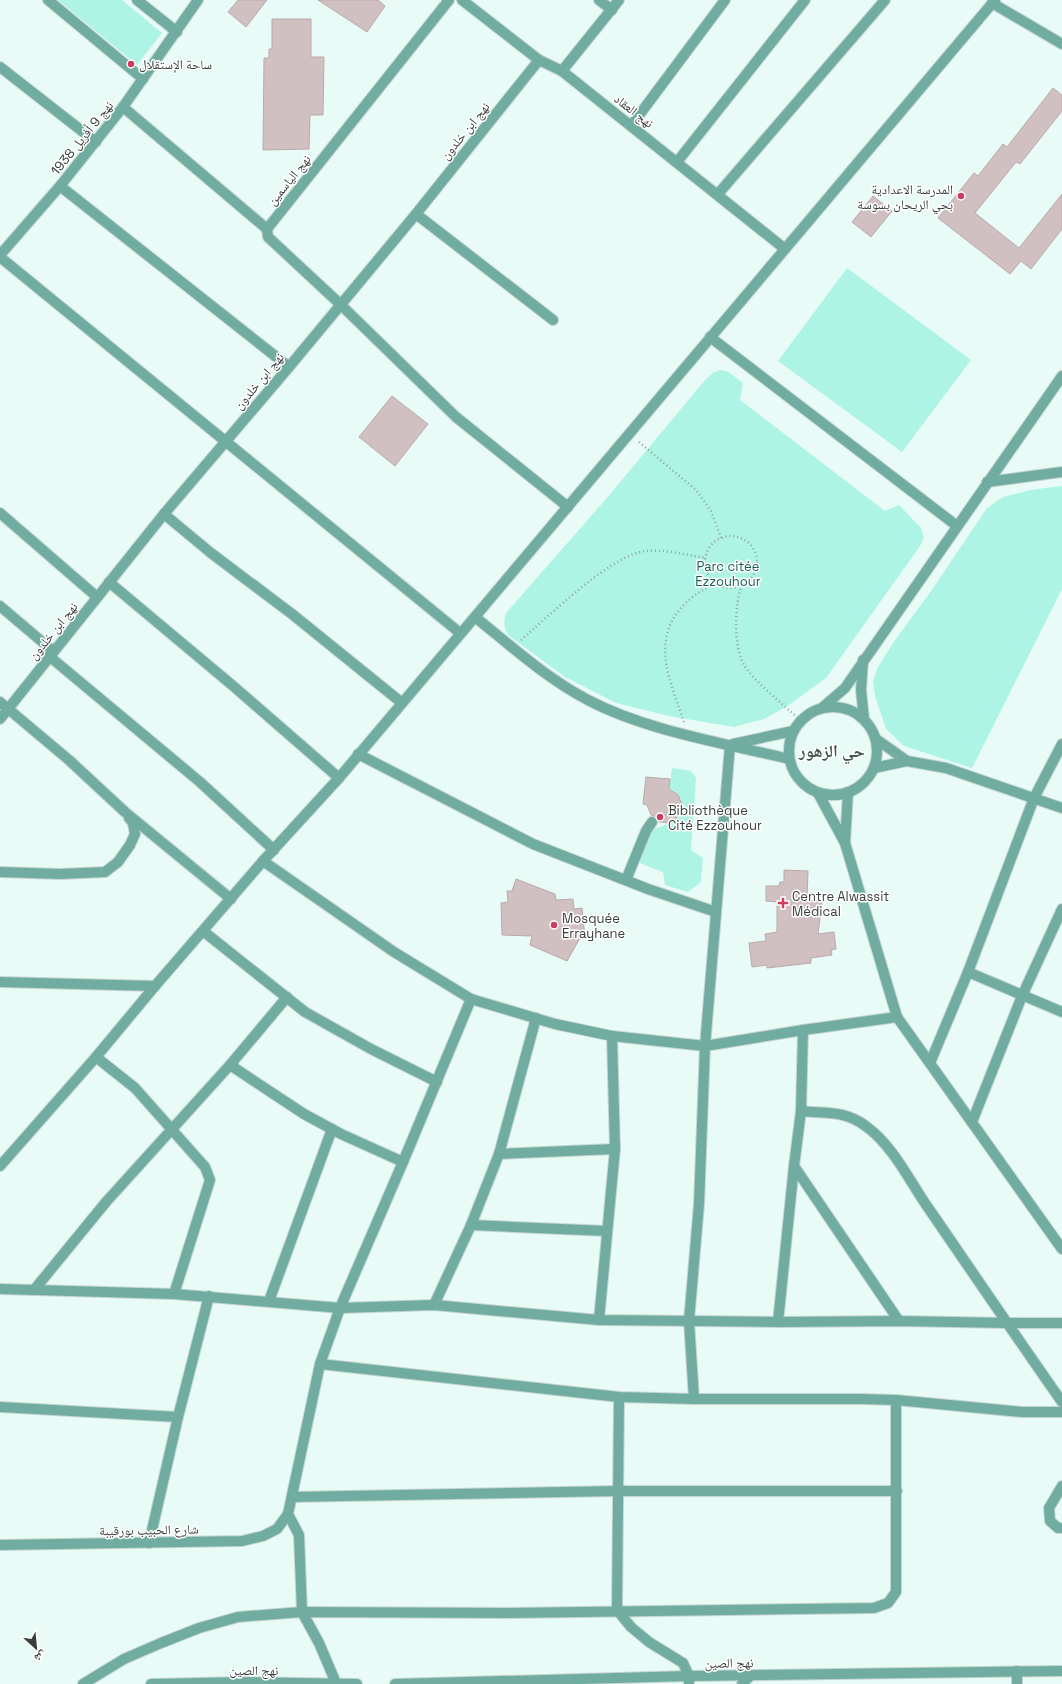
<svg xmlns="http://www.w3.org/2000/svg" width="1062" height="1684" font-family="'Space Grotesk','Noto Naskh Arabic',sans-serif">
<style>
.green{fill:#adf4e4}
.building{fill:#d1c0c2;stroke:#bba9ab}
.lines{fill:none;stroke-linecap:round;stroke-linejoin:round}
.service-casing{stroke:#c5d5d2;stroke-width:12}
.minor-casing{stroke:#c5d5d2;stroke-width:12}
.tertiary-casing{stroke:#c5d5d2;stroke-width:12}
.path{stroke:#95a29f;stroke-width:2.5;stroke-dasharray:1 3;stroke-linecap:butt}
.service{stroke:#70ada0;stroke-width:10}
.minor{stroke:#70ada0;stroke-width:10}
.tertiary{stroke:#70ada0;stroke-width:10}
.poi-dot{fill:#cc3d60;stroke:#fff;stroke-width:1.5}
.labels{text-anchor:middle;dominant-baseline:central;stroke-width:3;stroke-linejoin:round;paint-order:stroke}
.poi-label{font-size:13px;fill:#373e3c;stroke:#fff;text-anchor:start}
.street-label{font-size:13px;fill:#373e3c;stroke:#fff}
.park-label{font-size:13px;fill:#195f53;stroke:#fff}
.district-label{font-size:17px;font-weight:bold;fill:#465652;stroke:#fff}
</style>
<rect width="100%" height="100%" fill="#e9fbf7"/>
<g class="green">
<polygon points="58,0 122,0 162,33 137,65"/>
<polygon points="847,268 971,360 902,452 778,361"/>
<path d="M720,370L727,371L743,383L740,400L885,511L899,505L921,528L924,537L920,546L826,678L786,707L764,719L734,727L669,716L616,703L565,677L508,635C504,627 503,622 506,613L606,499L705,380L714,372Z"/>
<polygon points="1062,486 1062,589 972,768 904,746 886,729 875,696 873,681 878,667 893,643 931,591 987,508 1003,497 1030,490"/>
<path d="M672,768L691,771L696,778L691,850L703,858L701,882L688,892L665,885L663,872L637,862L651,830C659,827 668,825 675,820C683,815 685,802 677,795C675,793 672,792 669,790Z"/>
</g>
<g class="building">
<polygon points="238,0 267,0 246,27 228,12"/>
<polygon points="318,0 378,0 385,6 367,32"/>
<polygon points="272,19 311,19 311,57 324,57 323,115 310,115 309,149 263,150 264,58 269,58 269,49 272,49"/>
<polygon points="1053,88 1062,95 1062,111 1020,164 1016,162 975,213 1019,248 1062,194 1062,229 1031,269 1021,261 1010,274 938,218 974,173 978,176 1003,144 1007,147"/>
<polygon points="873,196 892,211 871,237 852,222"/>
<polygon points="392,396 428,424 395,466 359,437"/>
<polygon points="646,777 670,779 669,789 678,795 682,804 681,813 674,821 670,823 659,822 656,817 651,815 647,805 643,804"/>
<polygon points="784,870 808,871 807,900 822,902 818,934 834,932 836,949 831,950 832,955 811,958 811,963 767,968 767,965 752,967 749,943 766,941 765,934 777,932 777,902 766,901 766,886 779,886 780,882 784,882"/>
<polygon points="516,879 555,894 556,900 573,899 574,909 582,908 585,938 580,938 567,961 530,945 532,936 502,935 501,903 508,902 507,891 512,891"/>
</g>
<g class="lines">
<defs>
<polyline id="service" points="626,880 646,831 652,822"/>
<g id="minor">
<polyline points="48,0 143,79"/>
<polyline points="137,0 177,32"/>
<polyline points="462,0 539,60 562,71 785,249"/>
<polyline points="599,0 612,10"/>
<polyline points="992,3 1062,44"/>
<polyline points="0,67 96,142"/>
<polyline points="562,71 619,0"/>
<polyline points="123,107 267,229 449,0"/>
<polyline points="631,126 725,0"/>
<polyline points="677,162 805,0"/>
<polyline points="60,186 289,367"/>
<polyline points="718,194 885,0"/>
<polyline points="416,214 553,320"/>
<polyline points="267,229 268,237 340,304 456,417 568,507"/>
<polyline points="0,255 60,186 123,107 198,0"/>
<polyline points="0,257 460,633"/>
<polyline points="710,337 957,526"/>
<polyline points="987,482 1062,472"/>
<polyline points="0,513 97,597"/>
<polyline points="164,514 211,553 292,614 402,703"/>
<polyline points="109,582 232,685 339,778"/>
<polyline points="0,606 53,651"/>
<path d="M475,617C511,646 546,678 588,700C647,731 724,743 789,759"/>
<polyline points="49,656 200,782 274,850"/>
<polyline points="863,660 861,690 864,719"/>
<polyline points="0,702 69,760 125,812 231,899"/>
<circle cx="833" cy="751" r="44"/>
<polyline points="823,707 845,688 1062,376"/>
<polyline points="0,719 164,514 289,367 416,214 539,60"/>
<polyline points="876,739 907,761"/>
<polyline points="733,744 793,731"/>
<polyline points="358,754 533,844 648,889 716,912"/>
<polyline points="874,768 907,761 946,768 1062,808"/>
<polyline points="845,843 848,792"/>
<polyline points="263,861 394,952 471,999 555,1024 612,1036 705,1046 803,1030 897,1017 845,843 818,793"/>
<polyline points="0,872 60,874 105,872 118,862 130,845 135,834 133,823 129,818"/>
<polyline points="203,931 305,1012 371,1049 437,1082"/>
<polyline points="968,972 1062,1012"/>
<polyline points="0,982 155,986"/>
<polyline points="897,1017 1062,1249"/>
<polyline points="96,1057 135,1088 205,1167 210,1180 174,1294"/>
<polyline points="930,1063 968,972 1034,798 1062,744"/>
<polyline points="230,1065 304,1114 341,1134 403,1162"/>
<path d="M801,1111C827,1114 845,1110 867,1127C894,1147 910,1182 929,1209C973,1273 1017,1338 1062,1402"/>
<polyline points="972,1122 1022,996 1062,909"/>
<polyline points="499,1154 615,1149"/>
<polyline points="794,1166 899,1321"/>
<polyline points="471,1225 607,1231"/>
<polyline points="0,1289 174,1294 340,1308 434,1305 599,1320 778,1322 899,1321 1007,1323 1062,1323"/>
<polyline points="34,1290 106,1202 230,1065 287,997"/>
<polyline points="269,1301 332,1129"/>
<polyline points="434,1305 471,1225 499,1154 536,1018"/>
<polyline points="599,1320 615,1149 612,1036"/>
<polyline points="778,1322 794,1166 801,1111 803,1030"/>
<polyline points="320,1364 619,1397 694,1399 861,1399 896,1400 1022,1412 1062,1412"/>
<polyline points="619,1397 617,1610 631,1627 649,1642 683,1663 689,1676 689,1684"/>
<polyline points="694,1399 689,1321 699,1204 705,1046 730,745"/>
<polyline points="0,1407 178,1417"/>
<polyline points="1062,1486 1049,1508 1050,1521 1058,1528 1062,1528"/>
<polyline points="292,1497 618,1491 897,1491"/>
<polyline points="149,1543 178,1417 209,1296"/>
<polyline points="0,1545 242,1541 263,1536 277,1529 288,1514"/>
<polyline points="1017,1671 1017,1684"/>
<polyline points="336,1683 319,1643 302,1612 299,1535 288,1514 320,1364 340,1308 403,1162 471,999"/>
<polyline points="83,1684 124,1659 161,1643 199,1628 238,1617 302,1612 509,1613 874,1608 888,1603 896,1592 896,1400"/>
<polyline points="742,1684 750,1676"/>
</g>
<g id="tertiary">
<polyline points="0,1166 96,1057 155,986 263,861 339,778 995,0"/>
<polyline points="151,1684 245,1682 357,1684"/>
<polyline points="395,1684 689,1676 1062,1671"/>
</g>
</defs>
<use href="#service" class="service-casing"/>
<use href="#minor" class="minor-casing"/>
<use href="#tertiary" class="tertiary-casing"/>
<g class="path">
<polyline points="639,442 696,490 711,511 721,538"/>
<circle cx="731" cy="562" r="26"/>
<path d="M742,585C737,598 737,608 736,621C736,635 737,651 743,663C751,679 785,706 799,719"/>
<path d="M521,640C548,617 611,555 645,551C665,549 686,555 706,558"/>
<path d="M684,722C671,683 650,642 682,607C692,596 703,589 717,583"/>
</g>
<use href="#service" class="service"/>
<use href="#minor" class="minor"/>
<use href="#tertiary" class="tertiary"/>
</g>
<g class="poi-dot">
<circle cx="131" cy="64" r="4"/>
<circle cx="961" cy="196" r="4"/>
<circle cx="660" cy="817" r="4"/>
<path d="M781 897h4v4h4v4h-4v4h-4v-4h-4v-4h4z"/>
<circle cx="554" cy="925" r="4"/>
</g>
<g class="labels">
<g class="poi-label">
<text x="139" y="64">ساحة اﻹستقلال</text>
<text x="953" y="189" text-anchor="end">المدرسة الاعدادية<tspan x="953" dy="15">بحي الريحان بسوسة</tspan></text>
<text x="668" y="810">Bibliothèque<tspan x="668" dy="15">Cité Ezzouhour</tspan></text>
<text x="792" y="896">Centre Alwassit<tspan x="792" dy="15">Médical</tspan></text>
<text x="562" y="918">Mosquée<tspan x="562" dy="15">Errayhane</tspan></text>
</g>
<g class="street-label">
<text transform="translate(634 111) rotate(38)">نهج العقاد</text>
<text transform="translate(465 131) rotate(-51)">نهج ابن خلدون</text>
<text transform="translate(82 138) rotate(-51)">نهج 9 أفريل 1938</text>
<text transform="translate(289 180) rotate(-51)">نهج الياسمين</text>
<text transform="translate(259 381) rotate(-50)">نهج ابن خلدون</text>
<text transform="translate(53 631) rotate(-51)">نهج ابن خلدون</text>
<text transform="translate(149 1530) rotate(-1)">شارع الحبيب بورقيبة</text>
<text transform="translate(729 1663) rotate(-1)">نهج الصين</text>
<text x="254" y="1670">نهج الصين</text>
</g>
<g class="park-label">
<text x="728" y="566">Parc citée<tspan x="728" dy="15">Ezzouhour</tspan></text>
</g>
<g class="district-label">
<text x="832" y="751">حي الزهور</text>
</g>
</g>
<g transform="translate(36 1648) rotate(153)" stroke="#ffffff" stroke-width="3" paint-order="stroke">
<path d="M0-3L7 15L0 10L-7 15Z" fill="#373e3c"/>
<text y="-6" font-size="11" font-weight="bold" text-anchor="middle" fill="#373e3c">ش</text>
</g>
</svg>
